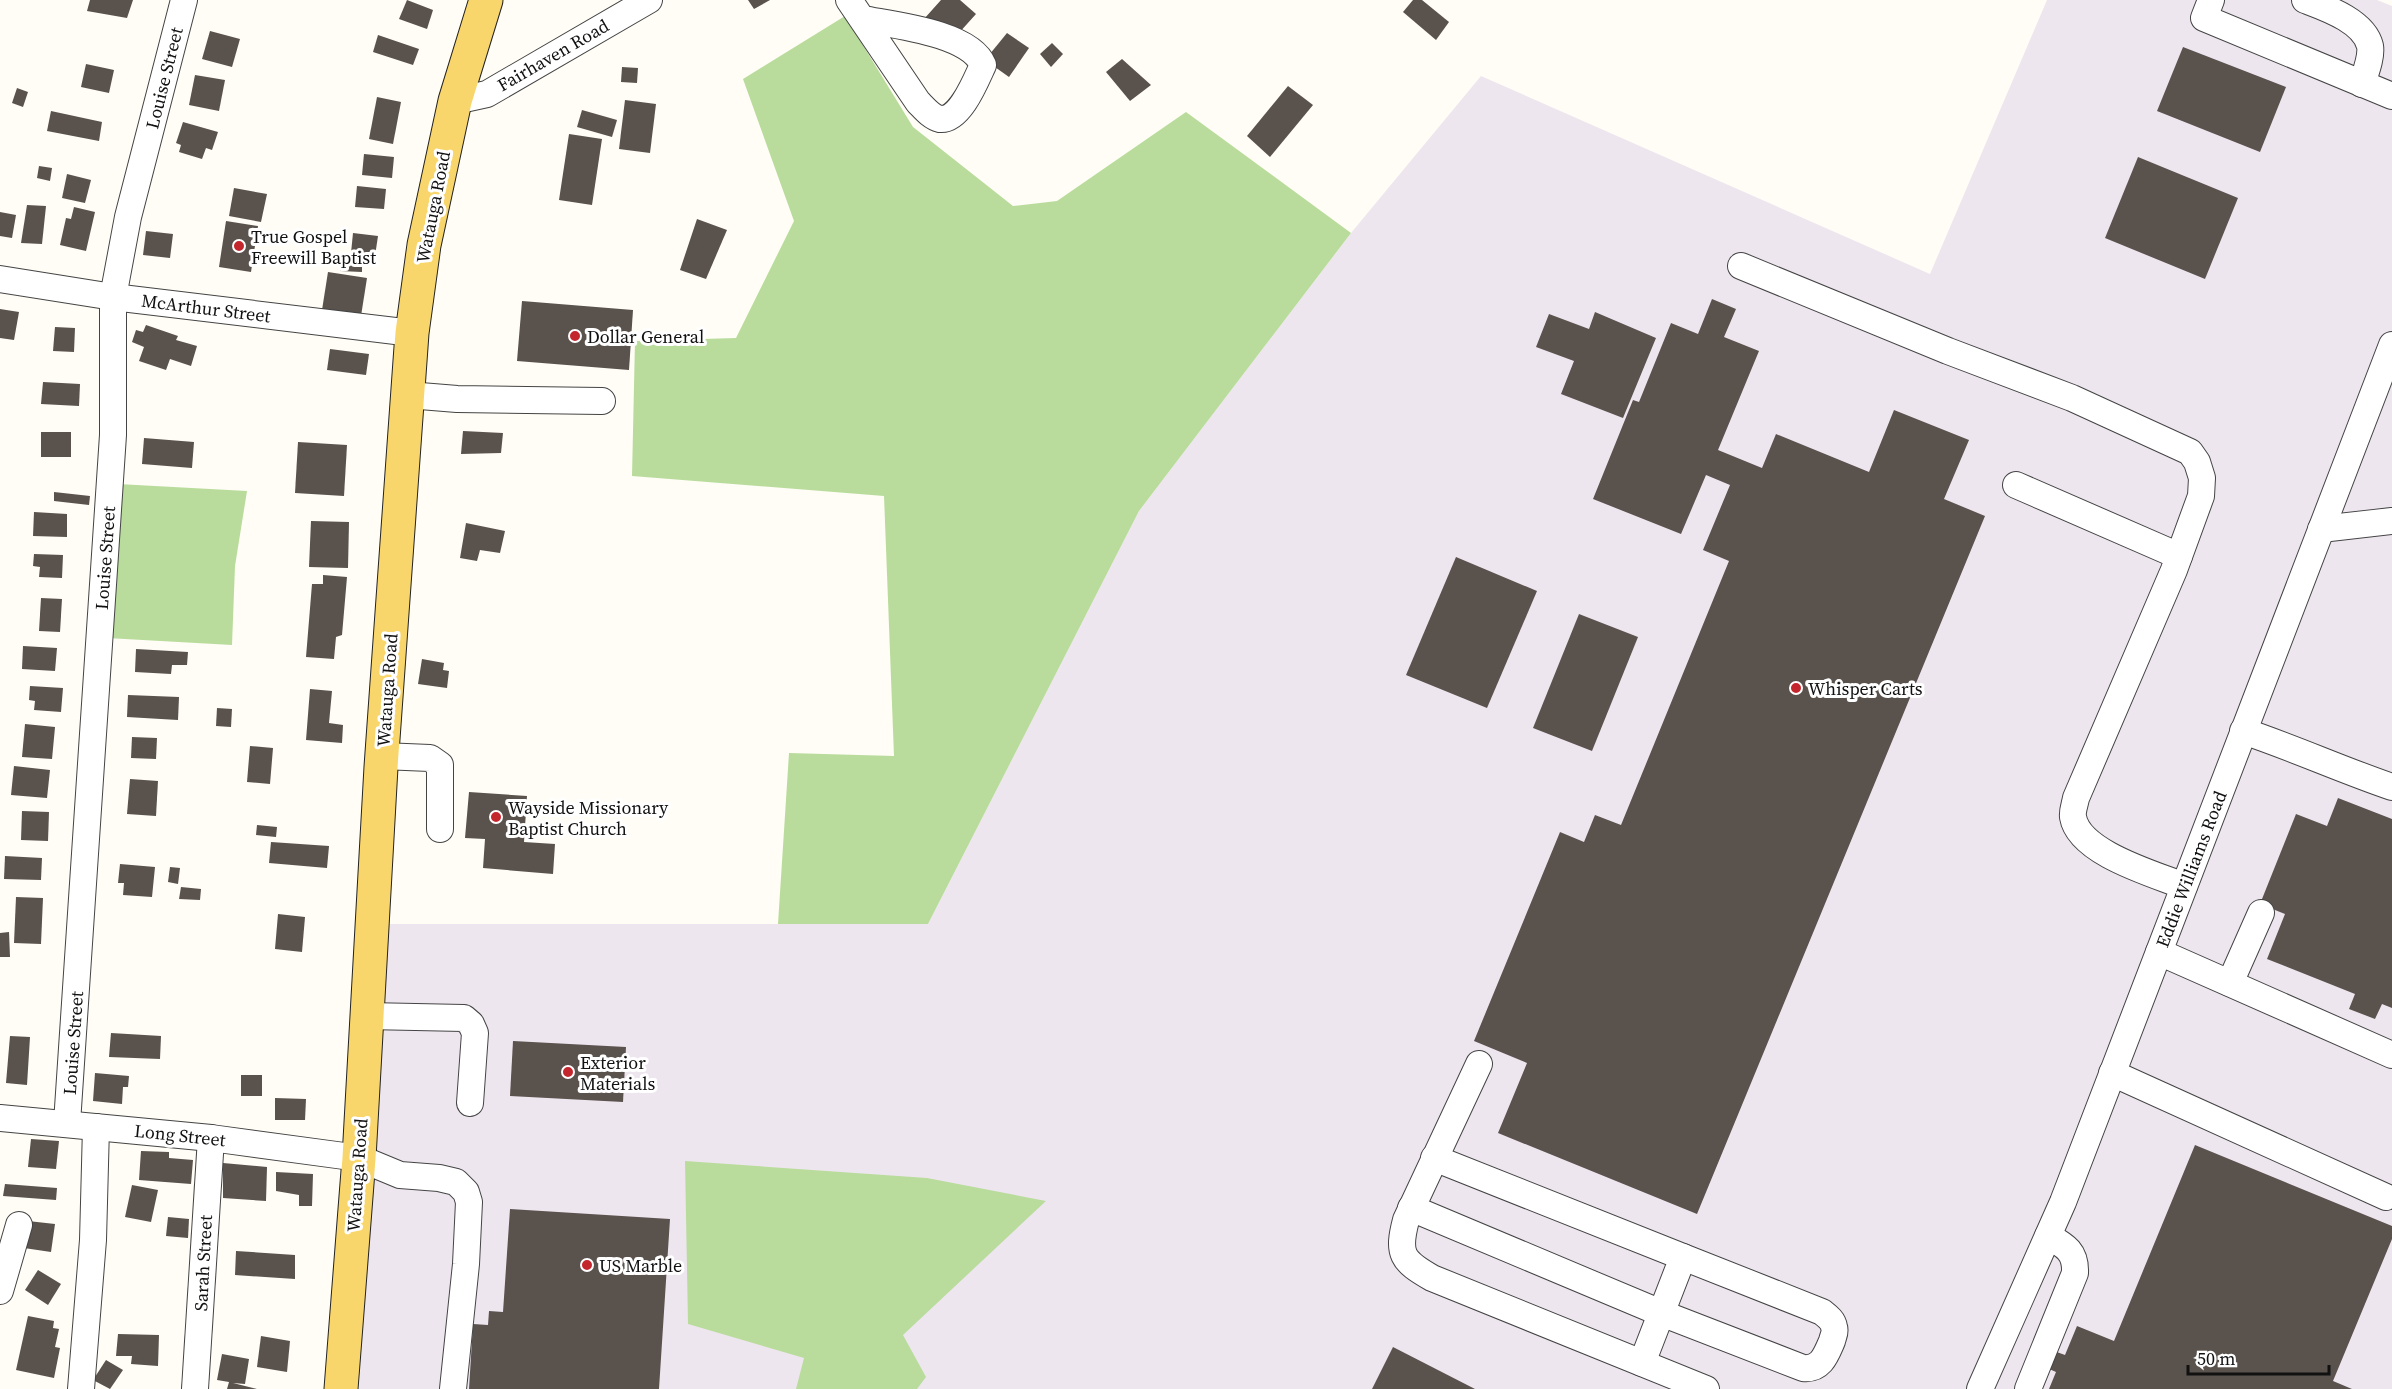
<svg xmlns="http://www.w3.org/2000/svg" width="2392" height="1389" font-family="'Source Serif 4',serif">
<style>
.industrial{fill:#eee6ef}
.forest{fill:#b9dc9c}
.building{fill:#5a524d}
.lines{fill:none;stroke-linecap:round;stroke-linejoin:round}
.minor-casing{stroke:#444;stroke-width:28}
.major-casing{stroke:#222;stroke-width:35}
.minor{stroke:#fff;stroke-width:26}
.major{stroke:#f9d66b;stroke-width:33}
.poi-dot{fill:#c4262e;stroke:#fff;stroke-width:2}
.labels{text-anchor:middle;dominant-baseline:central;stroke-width:6;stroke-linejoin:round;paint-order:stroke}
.street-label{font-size:18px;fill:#111;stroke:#fff}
.poi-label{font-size:18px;fill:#111;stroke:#fff;text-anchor:start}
</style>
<rect width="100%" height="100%" fill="#fffdf5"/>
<polygon class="industrial" points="2047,0 2377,0 2392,6 2392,1389 359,1389 387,924 928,924 1139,511 1351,233 1481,76 1930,274"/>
<g class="forest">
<polygon points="845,16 913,127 1013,206 1057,201 1186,112 1351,233 1139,511 928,924 778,924 789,753 894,756 884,496 632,476 635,341 736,338 794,221 743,79"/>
<polygon points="118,484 247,491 235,566 232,645 107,638"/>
<polygon points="685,1161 927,1178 1046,1201 903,1335 926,1377 917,1389 796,1389 804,1358 688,1324"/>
</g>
<g class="building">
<polygon points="90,0 133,0 127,18 87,11"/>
<polygon points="407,0 433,10 427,29 399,19"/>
<polygon points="748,0 770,0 754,9"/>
<polygon points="941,0 960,0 976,14 958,34 946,23 938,32 924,19"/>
<polygon points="1413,0 1422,0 1449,22 1436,40 1403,12"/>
<polygon points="210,31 240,39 232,67 202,59"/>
<polygon points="1007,33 1029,48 1009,77 985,60"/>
<polygon points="378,35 419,49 413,65 373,52"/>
<polygon points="1052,43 1063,54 1051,67 1040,54"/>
<polygon points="2183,47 2286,87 2260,152 2157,111"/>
<polygon points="1122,59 1151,85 1130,101 1106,72"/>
<polygon points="86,64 114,70 109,93 81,87"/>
<polygon points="622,67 638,68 637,83 621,82"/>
<polygon points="195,75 225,80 219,111 189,105"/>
<polygon points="1288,86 1313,105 1270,157 1247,136"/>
<polygon points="17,88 28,92 23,107 12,103"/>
<polygon points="377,97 401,102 393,144 369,139"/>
<polygon points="625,100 656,104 650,153 619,149"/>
<polygon points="582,110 617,120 612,137 577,127"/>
<polygon points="51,111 102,122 99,141 47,131"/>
<polygon points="183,122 218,132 212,150 206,148 202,159 179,152 181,145 176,143"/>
<polygon points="569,134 602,139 592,205 559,200"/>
<polygon points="364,154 394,157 392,178 362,175"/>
<polygon points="2138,157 2238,198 2205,279 2105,238"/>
<polygon points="39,166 52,168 50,181 37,178"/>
<polygon points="67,174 91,180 85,203 62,198"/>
<polygon points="357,186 386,189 384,209 355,207"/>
<polygon points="234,188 267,194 261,222 229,216"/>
<polygon points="27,205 46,206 42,244 21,243"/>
<polygon points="74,207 95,212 86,251 60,245 66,218 71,219"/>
<polygon points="0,212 16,215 12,238 0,236"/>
<polygon points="697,219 727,230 706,279 680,270"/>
<polygon points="226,221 258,226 251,272 219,267"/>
<polygon points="146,231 173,234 170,258 143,255"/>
<polygon points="353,233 378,236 375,256 351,253"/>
<polygon points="340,261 362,262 362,272 340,271"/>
<polygon points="328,272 367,278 361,316 322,310"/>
<polygon points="1712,299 1736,309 1724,337 1759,351 1718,450 1762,468 1776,434 1869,472 1894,410 1969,440 1944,499 1985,516 1697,1214 1498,1133 1527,1063 1474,1041 1560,832 1584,842 1595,815 1621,825 1729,561 1703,550 1730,485 1706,475 1681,534 1593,499 1633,400 1639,402 1671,323 1698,334"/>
<polygon points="522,301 633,310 629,370 517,361"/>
<polygon points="0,309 19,312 14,340 0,338"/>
<polygon points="1595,312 1656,338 1623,418 1561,394 1574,361 1536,347 1549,314 1589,329"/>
<polygon points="146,325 178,336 176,340 197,346 191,366 170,359 166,370 139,361 144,347 132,342 136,330 143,332"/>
<polygon points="55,327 75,328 74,352 53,351"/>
<polygon points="330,349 369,354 366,375 327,370"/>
<polygon points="43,382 80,384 79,406 41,404"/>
<polygon points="463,431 503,433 501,453 461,454"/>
<rect x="41" y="432" width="30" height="25"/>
<polygon points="144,438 194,442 192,468 142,464"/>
<polygon points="298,442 347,445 344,496 295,493"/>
<polygon points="54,492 90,496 89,505 54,501"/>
<polygon points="34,512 67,514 67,537 33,536"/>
<polygon points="311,521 349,522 348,568 309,567"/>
<polygon points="466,523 505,531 500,553 480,550 477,561 460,558"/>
<polygon points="34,554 63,555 62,578 39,577 40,567 33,566"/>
<polygon points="1456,557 1537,591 1487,708 1406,675"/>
<polygon points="323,575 347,577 342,635 336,637 334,659 306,657 312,584 323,584"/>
<polygon points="41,598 62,599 60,632 39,631"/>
<polygon points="1579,614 1638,637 1592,751 1533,728"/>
<polygon points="23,646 57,648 55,671 22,669"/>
<polygon points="136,649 188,652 187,665 172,665 171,674 135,672"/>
<polygon points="422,659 444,663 443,670 449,671 447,688 418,684"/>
<polygon points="30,686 63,688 61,712 34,710 35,701 29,700"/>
<polygon points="310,689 332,691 329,723 343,725 342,743 306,740"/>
<polygon points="128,695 179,697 178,720 127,717"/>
<polygon points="217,708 232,709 231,727 216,726"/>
<polygon points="25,724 55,727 52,759 22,757"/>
<polygon points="132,737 157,738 156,759 131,758"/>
<polygon points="250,746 273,748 270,784 247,782"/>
<polygon points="14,766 50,770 47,798 11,795"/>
<polygon points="130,779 158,781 156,816 127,814"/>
<polygon points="469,792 527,796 524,842 555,844 553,874 483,868 485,839 465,838"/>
<polygon points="2338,798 2392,819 2392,1008 2382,1004 2375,1019 2349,1009 2355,994 2267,959 2285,914 2260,904 2296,814 2327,826"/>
<polygon points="22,811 49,812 48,841 21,840"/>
<polygon points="257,825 277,827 276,837 256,835"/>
<polygon points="271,842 329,846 327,868 269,863"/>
<polygon points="5,856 42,858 41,880 4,879"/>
<polygon points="120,864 155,867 152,897 123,895 124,883 118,883"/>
<polygon points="170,867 180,868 178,884 168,882"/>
<polygon points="181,887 201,889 200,900 179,899"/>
<polygon points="16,897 43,898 41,944 14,943"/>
<polygon points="278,914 305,917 302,952 275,949"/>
<polygon points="9,932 10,957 0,957 0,933"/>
<polygon points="111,1033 161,1036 160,1059 109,1057"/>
<polygon points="10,1036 30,1037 27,1085 6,1083"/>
<polygon points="513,1041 626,1047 623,1102 510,1096"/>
<polygon points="95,1073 129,1076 128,1087 123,1087 122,1104 93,1101"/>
<rect x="241" y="1075" width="21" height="21"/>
<polygon points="275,1098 306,1099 305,1120 275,1120"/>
<polygon points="31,1139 59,1141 56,1169 28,1167"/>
<polygon points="2195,1145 2392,1226 2392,1239 2333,1381 2352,1389 2049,1389 2056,1372 2047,1368 2054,1351 2065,1355 2077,1326 2114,1341"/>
<polygon points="141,1151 169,1152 169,1158 193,1160 191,1184 139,1180"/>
<polygon points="223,1163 267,1167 266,1201 223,1198"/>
<polygon points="276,1172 313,1174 312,1206 299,1206 299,1195 276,1191"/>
<polygon points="5,1184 57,1188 56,1200 3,1196"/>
<polygon points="132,1185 158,1190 151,1222 125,1217"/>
<polygon points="510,1209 670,1219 659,1389 469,1389 473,1324 488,1325 489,1311 503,1312"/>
<polygon points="168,1217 189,1219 188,1238 166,1236"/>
<polygon points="28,1221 55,1224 51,1252 24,1248"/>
<polygon points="236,1251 295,1255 295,1279 235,1275"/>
<polygon points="38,1270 61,1284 48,1305 25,1290"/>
<polygon points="28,1316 54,1321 53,1328 59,1329 55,1347 60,1348 54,1378 16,1370"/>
<polygon points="118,1334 159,1335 158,1366 131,1364 132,1356 116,1356"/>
<polygon points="261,1336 290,1341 287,1372 257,1367"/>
<polygon points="1393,1347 1475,1389 1372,1389"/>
<polygon points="222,1354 249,1359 245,1384 233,1383 257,1389 227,1389 229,1382 217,1380"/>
<polygon points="106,1360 123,1370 110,1389 93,1380"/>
</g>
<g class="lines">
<defs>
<g id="minor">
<path d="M849,0L918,102C924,108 931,117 940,119C960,121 976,80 983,65C970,33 893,25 863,19"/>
<polyline points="2211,0 2204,18 2392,96"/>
<path d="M2305,0C2326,8 2364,21 2370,46C2372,57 2365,74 2362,84"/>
<polyline points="455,101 487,94 649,0"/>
<path d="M1741,266L1948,351L2072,398L2190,452L2197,462L2202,478L2201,496L2174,570L2076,798C2075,804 2072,811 2073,817C2079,853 2154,874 2184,886"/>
<polyline points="0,279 113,297 412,333"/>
<polyline points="408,395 457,399 602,401"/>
<polyline points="2016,485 2179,556"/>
<polyline points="2321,529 2392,521"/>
<path d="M2243,731C2294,748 2342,770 2392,787"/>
<polyline points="382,756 430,758 440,765 440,829"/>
<polyline points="2159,952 2392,1055"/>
<polyline points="2230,983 2261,913"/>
<polyline points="367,1016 464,1018 471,1024 475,1033 470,1103"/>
<path d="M1479,1064L1406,1220C1397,1254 1402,1261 1432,1278L1706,1389"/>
<polyline points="2112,1073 2386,1197"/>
<polyline points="0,1118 211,1138 359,1158 400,1175 439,1178 456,1182 466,1192 469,1202 466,1264 453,1389"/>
<polyline points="67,1123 113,435 113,297 128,217 184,0"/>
<polyline points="1434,1158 1683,1257 1642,1363"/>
<path d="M1411,1208L1661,1313L1803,1368C1821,1370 1826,1355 1832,1341C1833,1336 1836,1332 1834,1327C1833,1320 1827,1316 1822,1312L1683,1257"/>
<polyline points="0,1291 19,1225"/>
<polyline points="81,1389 93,1240 96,1127"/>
<polyline points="195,1389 211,1138"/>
<polyline points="1980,1389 2063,1202 2392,345"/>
<path d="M2028,1389L2075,1273C2076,1252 2066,1246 2048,1236"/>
</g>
<polyline id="major" points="341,1389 359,1158 381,767 412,333 424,245 455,101 486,0"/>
</defs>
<use href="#minor" class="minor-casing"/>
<use href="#major" class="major-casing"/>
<use href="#minor" class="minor"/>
<use href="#major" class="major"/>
</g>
<g class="poi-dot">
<circle cx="239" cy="246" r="6"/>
<circle cx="575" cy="336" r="6"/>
<circle cx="1796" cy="688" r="6"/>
<circle cx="496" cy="817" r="6"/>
<circle cx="568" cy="1072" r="6"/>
<circle cx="587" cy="1265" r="6"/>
</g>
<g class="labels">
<g class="street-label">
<text transform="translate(553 55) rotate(-30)">Fairhaven Road</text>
<text transform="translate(164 78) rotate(-76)">Louise Street</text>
<text transform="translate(433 207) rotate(-79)">Watauga Road</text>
<text transform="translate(206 308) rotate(7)">McArthur Street</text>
<text transform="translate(105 558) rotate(-86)">Louise Street</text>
<text transform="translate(387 690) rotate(-86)">Watauga Road</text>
<text transform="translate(2191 869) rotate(-69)">Eddie Williams Road</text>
<text transform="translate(73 1043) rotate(-86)">Louise Street</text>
<text transform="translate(180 1135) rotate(6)">Long Street</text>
<text transform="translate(357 1175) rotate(-86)">Watauga Road</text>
<text transform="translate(203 1263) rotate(-87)">Sarah Street</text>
</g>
<g class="poi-label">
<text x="251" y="236">True Gospel<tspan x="251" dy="21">Freewill Baptist</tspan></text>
<text x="587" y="336">Dollar General</text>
<text x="1808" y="688">Whisper Carts</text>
<text x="508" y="807">Wayside Missionary<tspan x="508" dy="21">Baptist Church</tspan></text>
<text x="580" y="1062">Exterior<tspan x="580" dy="21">Materials</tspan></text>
<text x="599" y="1265">US Marble</text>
</g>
</g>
<path d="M2188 1365v9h141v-9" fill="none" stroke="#111111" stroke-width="3"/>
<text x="2197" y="1365" font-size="18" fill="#111111" stroke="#ffffff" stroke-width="4.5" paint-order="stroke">50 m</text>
</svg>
